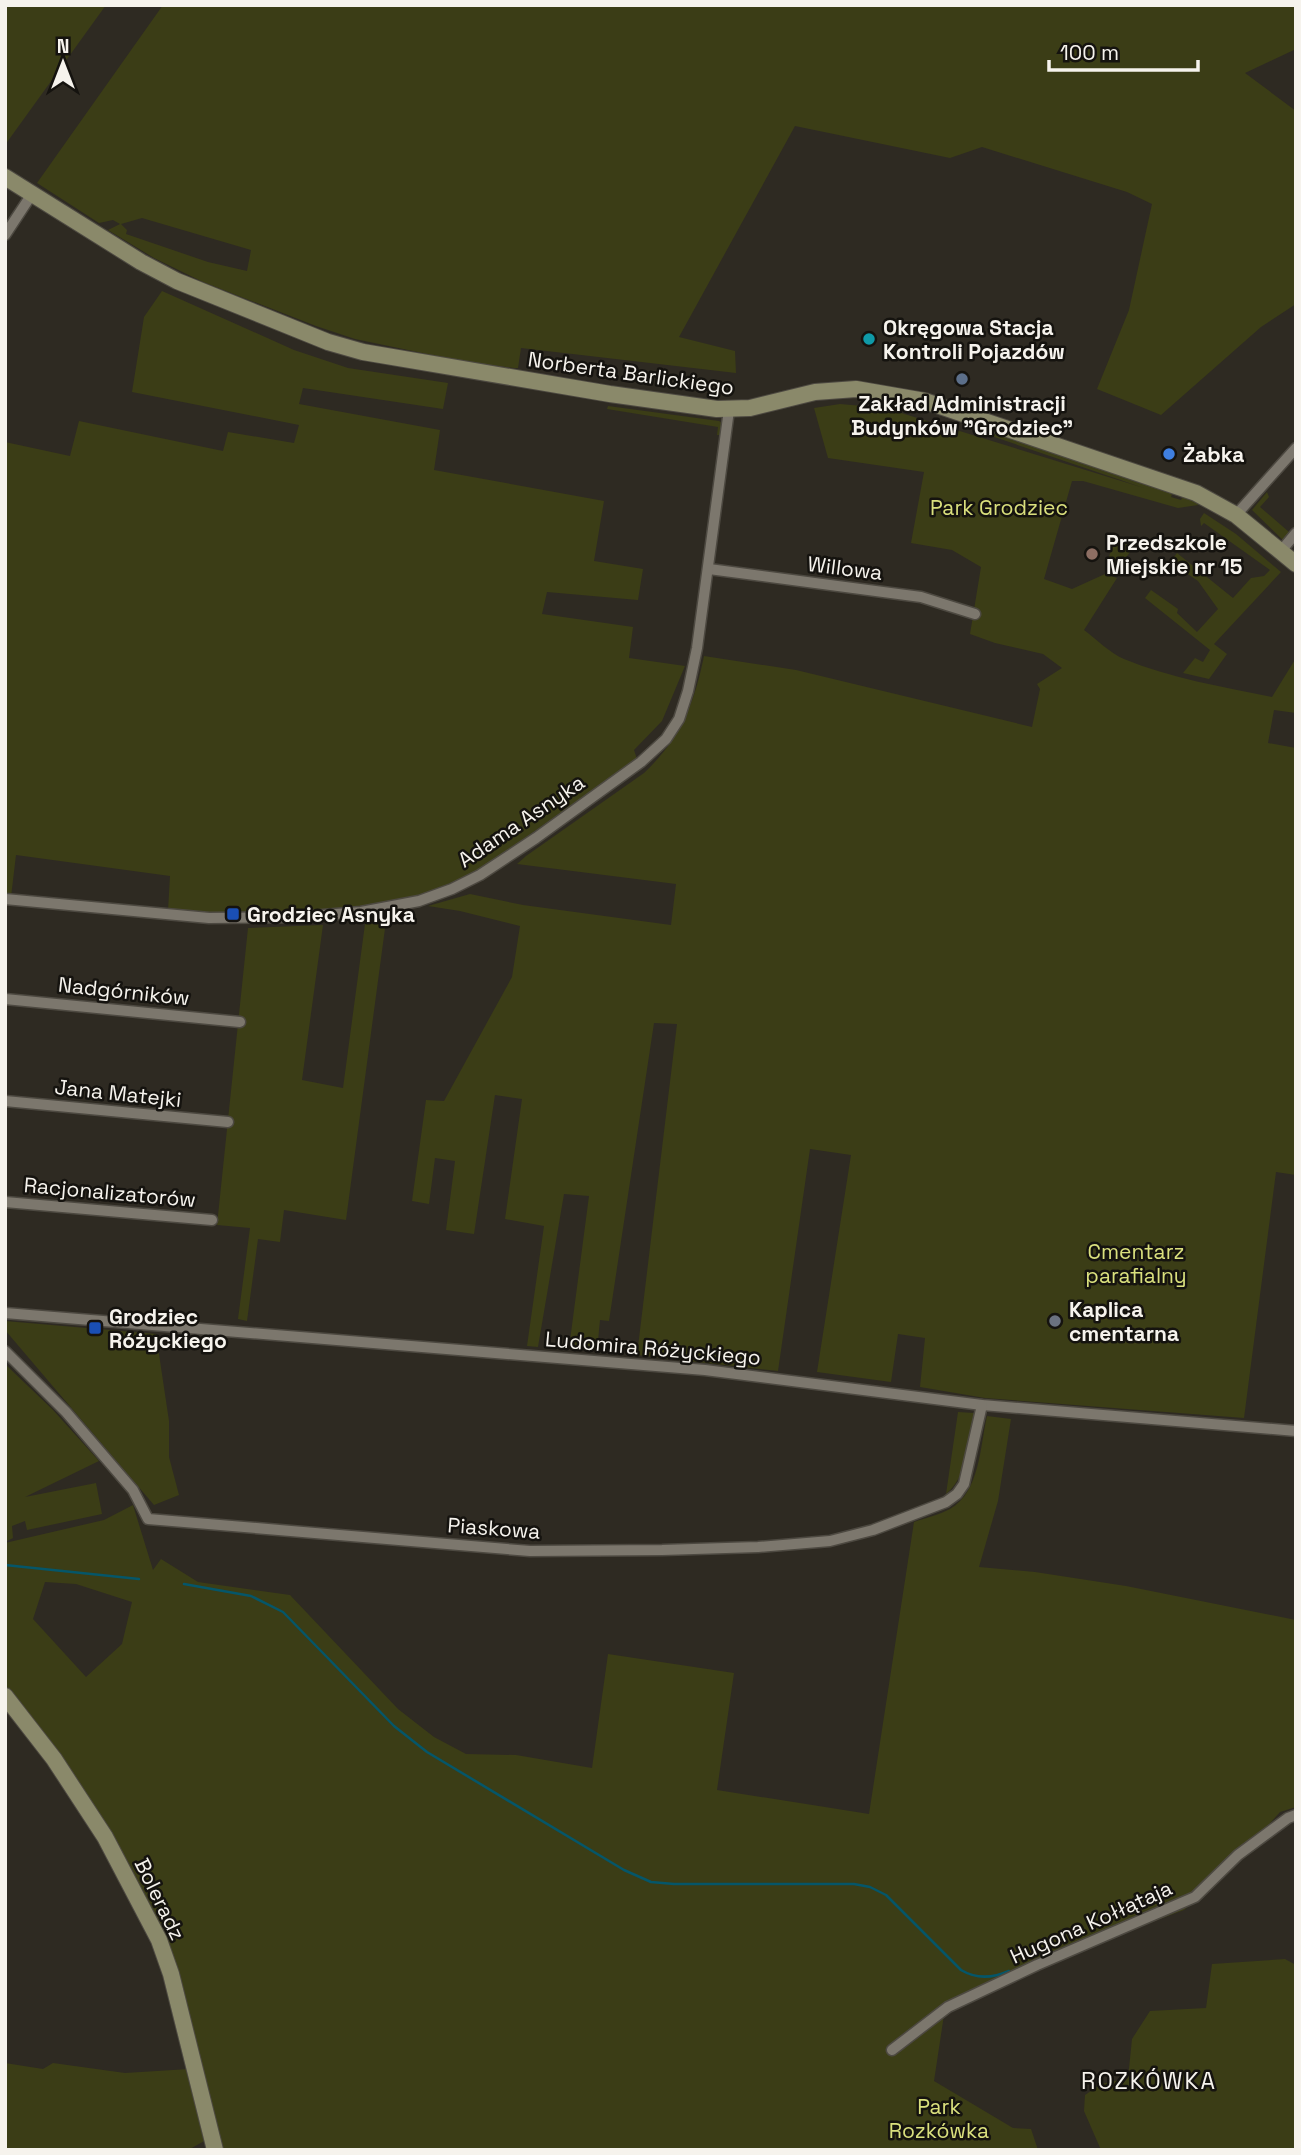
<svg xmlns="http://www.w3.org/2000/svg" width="1301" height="2155" font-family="'Space Grotesk',sans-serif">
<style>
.green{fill:#3b3d16;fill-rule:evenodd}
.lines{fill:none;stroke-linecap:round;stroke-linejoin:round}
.stream{stroke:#055669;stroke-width:2.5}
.street-casing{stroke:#4d4941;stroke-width:13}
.secondary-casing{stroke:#4d4941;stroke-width:18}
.street{stroke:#7c776d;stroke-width:10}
.secondary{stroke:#8a896a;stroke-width:16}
.culture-dot{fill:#0f9aa8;stroke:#15130f;stroke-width:2.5}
.service-dot{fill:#5c6f8a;stroke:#15130f;stroke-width:2.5}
.shop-dot{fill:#3f7fe0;stroke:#15130f;stroke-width:2.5}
.education-dot{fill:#8d6e63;stroke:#15130f;stroke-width:2.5}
.transit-dot{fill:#1a4fb4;stroke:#15130f;stroke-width:2.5}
.worship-dot{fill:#6b7280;stroke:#15130f;stroke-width:2.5}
.labels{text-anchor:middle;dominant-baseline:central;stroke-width:5;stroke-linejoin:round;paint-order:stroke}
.poi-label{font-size:21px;font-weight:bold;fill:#f6f3ed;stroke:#15130f;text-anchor:start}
.street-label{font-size:21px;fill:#f6f3ed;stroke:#15130f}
.park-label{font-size:21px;fill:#dae07d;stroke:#15130f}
.neighbourhood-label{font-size:23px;letter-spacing:2px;fill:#f6f3ed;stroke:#15130f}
</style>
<rect width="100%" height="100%" fill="#2e2a22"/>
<g class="green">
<polygon points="5,5 106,5 5,145"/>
<path d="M163,5H1296V49L1245,73L1296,111V304L1261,327L1161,415L1097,389L1129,310L1152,204L1127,192L982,147L950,158L795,126L679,337L735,351L736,373L521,348L518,368H514L461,361L355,339L316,326L203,282L154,258L108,230L120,224L113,220L99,223L37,183ZM142,218L251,250L247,271L208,262L126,234L127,230L121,224Z"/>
<path d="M162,291L294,350L348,368L448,383L443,409L303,388L299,404L440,430L434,470L604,501L594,561L643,569L638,600L547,592L542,614L633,627L629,658L685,666L662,721L634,750L637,759L479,870C452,883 424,895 394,902C327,916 236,917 168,911L170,876L16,855L11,897L5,896V442L70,456L79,421L223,451L228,432L294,443L299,425L132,392L144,317Z"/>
<path d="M840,404L885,408L1144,488L965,427L967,424L986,429L1173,491L1171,497L1181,500L1183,496L1197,500L1198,505L1178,508L1083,481H1072L1044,579L1072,589L1105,574L1117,578L1084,630C1096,639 1110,653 1124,659C1170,678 1223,687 1272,697L1296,658V713L1274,710L1268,743L1296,748V1175L1276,1172L1244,1418L985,1398L920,1387L925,1338L898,1334L891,1382L817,1372L851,1155L810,1149L778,1371L637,1355L677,1024L654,1023L609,1321L600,1320L597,1351L569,1348L589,1196L564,1194L538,1347L527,1346L544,1226L505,1219L522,1099L495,1095L474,1234L446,1230L455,1161L435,1158L429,1204L412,1201L426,1100L444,1101L512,977L520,926L460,911L428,906L470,894L523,905L671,925L676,884L517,864L526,856L644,773C681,738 694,704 704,656L796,670L1032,727L1040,689L1037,684L1062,668L1043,654L995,643L970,634L981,567L952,550L911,543L924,472L828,458L814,408Z"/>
<polygon points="608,406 719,421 722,423 720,435 717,435 718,427 607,409"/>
<polygon points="1267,492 1269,497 1260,507 1289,532 1296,524 1296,529 1285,542 1252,510"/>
<polygon points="1204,513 1236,534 1281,572 1214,644 1227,654 1209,679 1183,673 1195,658 1203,662 1210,650 1145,598 1151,590 1178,609 1177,613 1197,632 1218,609 1198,581 1170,562 1177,553 1233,598 1251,578 1264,576 1270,570 1204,523 1201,526 1200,519"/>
<polygon points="1132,537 1137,540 1137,543 1121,564 1108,569 1105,568 1113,545"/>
<polygon points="386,921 346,1220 284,1210 280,1242 258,1239 247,1321 238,1319 250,1228 217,1225 248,928 323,925 302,1080 343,1088 365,924"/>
<polygon points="5,1321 156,1334 169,1421 169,1457 179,1495 154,1505 5,1330"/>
<polygon points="5,1364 53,1410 99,1461 25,1497 96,1483 102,1514 27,1530 25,1521 12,1526 13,1538 5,1542"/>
<path d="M958,1412L974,1413L975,1418C970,1443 966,1478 946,1494Z"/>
<path d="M987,1416L1011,1419L998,1501L979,1567L1035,1572L1126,1586L1296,1620V1807L1280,1812L1222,1877L1184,1910L1104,1940L985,1994L944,2015L934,2081L1013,2128L1031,2129L1038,2150H220L194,2036L169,1943L114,1841L47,1738L5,1687V1543L104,1520L133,1505L153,1570L161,1559L198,1582L290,1595L398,1709L434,1737L466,1754L516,1755L592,1768L608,1654L734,1673L717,1790L869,1814L914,1522C925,1518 939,1515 950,1509C980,1492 980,1446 987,1416ZM45,1582L76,1584L132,1602L122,1644L86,1677L33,1619Z"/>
<polygon points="1285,1959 1296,1965 1296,2150 1101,2150 1084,2111 1085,2095 1101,2084 1128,2078 1132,2039 1150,2011 1206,2008 1212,1964"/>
<polygon points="5,2063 43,2069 53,2063 125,2073 189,2069 206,2140 188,2150 5,2150"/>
</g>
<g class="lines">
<g class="stream">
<polyline points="5,1565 139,1579"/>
<path d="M184,1584L251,1596L283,1612L394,1726L427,1752L624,1870L651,1882L674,1884H854L870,1887L886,1895L961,1970C976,1979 993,1978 1009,1971"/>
</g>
<defs>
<g id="street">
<polyline points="5,235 32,194"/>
<polyline points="1236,515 1296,448"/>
<polyline points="1281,551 1296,533"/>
<polyline points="709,569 921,597 975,614"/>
<polyline points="5,899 209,918 299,917 361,912 419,901 452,889 480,875 536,838 641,762 666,739 679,719 688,691 697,648 729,410"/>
<polyline points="5,999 240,1022"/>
<polyline points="5,1101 228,1122"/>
<polyline points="5,1202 212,1220"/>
<polyline points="5,1313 705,1370 982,1405 1296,1431"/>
<polyline points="5,1351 66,1412 133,1490 148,1519 530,1551 662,1550 758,1547 830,1541 873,1530 946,1502 957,1494 964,1484 982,1405"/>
<polyline points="892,2050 948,2007 1037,1965 1195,1897 1238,1855 1288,1818 1296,1815"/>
</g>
<g id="secondary">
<polyline points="5,177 141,262 177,281 328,342 363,352 610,394 717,409 750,408 815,392 856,389 925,401 1196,493 1236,515 1296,564"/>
<polyline points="5,1696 54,1759 105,1837 159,1940 171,1974 215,2150"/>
</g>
</defs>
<use href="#street" class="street-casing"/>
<use href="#secondary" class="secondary-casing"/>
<use href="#street" class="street"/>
<use href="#secondary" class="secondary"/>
</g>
<circle class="culture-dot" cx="869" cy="339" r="7"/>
<circle class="service-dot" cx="962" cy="379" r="7"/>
<circle class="shop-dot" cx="1169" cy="454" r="7"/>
<circle class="education-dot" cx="1092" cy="554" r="7"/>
<g class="transit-dot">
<rect x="226" y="907" width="14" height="14" rx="3.5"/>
<rect x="88" y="1321" width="14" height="14" rx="3.5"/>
</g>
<circle class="worship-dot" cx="1055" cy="1321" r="7"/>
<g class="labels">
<g class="poi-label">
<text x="883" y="327">Okręgowa Stacja<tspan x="883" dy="24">Kontroli Pojazdów</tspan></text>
<text x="962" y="403" text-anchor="middle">Zakład Administracji<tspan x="962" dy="24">Budynków "Grodziec"</tspan></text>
<text x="1183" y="454">Żabka</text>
<text x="1106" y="542">Przedszkole<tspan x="1106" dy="24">Miejskie nr 15</tspan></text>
<text x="247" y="914">Grodziec Asnyka</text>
<text x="1069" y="1309">Kaplica<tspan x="1069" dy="24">cmentarna</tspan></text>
<text x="109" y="1316">Grodziec<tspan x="109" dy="24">Różyckiego</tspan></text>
</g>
<g class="street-label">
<text transform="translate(631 373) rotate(8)">Norberta Barlickiego</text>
<text transform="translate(845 568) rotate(7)">Willowa</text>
<text transform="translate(521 821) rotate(-34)">Adama Asnyka</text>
<text transform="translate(124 991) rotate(6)">Nadgórników</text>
<text transform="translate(118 1093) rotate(6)">Jana Matejki</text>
<text transform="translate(110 1192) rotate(5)">Racjonalizatorów</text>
<text transform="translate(653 1348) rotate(5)">Ludomira Różyckiego</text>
<text transform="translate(494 1528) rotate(4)">Piaskowa</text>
<text transform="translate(160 1899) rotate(64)">Boleradz</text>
<text transform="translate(1091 1922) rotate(-24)">Hugona Kołłątaja</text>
</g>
<g class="park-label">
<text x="999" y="507">Park Grodziec</text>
<text x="1136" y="1251">Cmentarz<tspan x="1136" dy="24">parafialny</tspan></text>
<text x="939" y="2106">Park<tspan x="939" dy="24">Rozkówka</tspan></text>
</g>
<g class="neighbourhood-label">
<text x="1149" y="2081">ROZKÓWKA</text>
</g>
</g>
<rect width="1301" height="2155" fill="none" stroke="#f6f3ed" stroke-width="14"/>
<g transform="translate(63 63)" stroke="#15130f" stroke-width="5" paint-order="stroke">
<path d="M0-5L12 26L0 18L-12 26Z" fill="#f6f3ed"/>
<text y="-10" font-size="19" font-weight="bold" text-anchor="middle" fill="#f6f3ed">N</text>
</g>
<path d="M1049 60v10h149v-10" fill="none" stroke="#f6f3ed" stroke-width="3.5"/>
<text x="1060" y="60" font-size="21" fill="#f6f3ed" stroke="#15130f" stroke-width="5" paint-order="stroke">100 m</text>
</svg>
